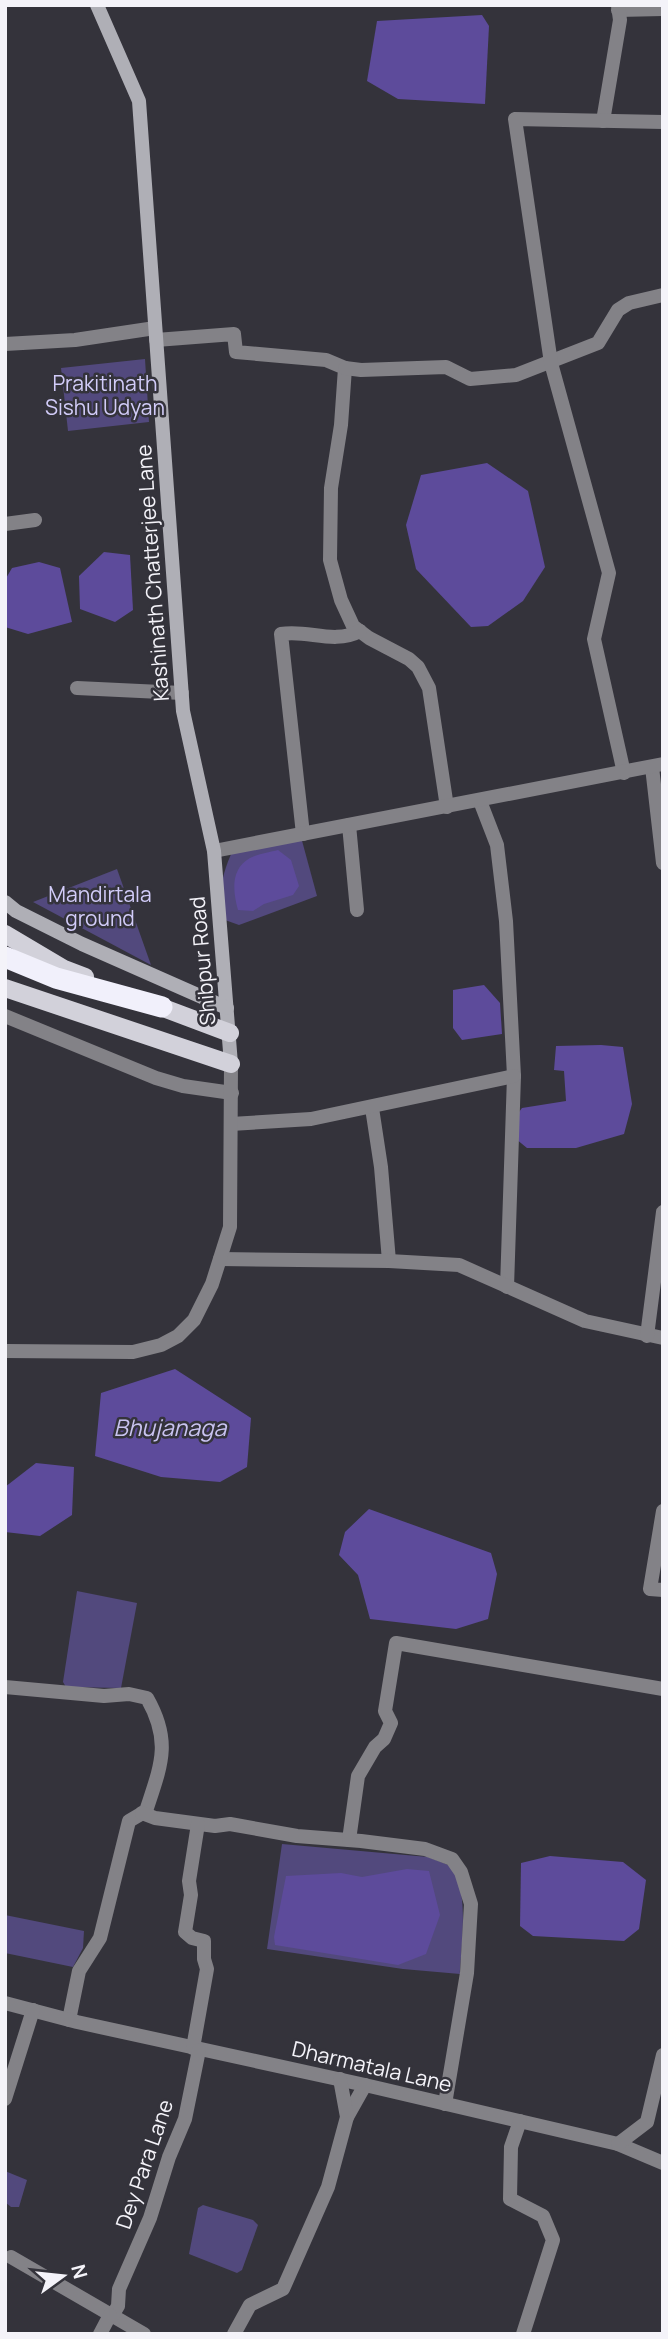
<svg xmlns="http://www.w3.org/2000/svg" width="668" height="2339" font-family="Manrope,sans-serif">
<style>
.green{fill:#52497d}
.water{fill:#5d4b9b}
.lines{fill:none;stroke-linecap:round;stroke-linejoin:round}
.street{stroke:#838287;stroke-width:14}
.secondary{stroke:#afafb6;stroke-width:14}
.primary{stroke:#d2d1da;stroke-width:18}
.highway{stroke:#f1f0fb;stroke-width:21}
.labels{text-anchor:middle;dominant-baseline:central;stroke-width:5;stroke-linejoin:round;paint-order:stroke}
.park-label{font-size:21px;fill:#d2ccf9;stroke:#34333b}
.street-label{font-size:21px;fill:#f4f3f9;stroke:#34333b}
.water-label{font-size:23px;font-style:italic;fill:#c9c3f0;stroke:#34333b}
</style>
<rect width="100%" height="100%" fill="#34333b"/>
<g class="green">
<polygon points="145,359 149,422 68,431 61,368"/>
<path d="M301,837L317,896L239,925L225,920C218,892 221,876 233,850Z"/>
<polygon points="117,869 151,965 33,902"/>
<polygon points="77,1591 137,1603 121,1688 66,1687 63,1682"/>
<path d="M282,1844L428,1857C434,1860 443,1862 448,1865C471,1883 461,1949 460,1974L403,1969L267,1949Z"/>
<polygon points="5,1915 84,1931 83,1948 73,1967 5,1953"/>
<polygon points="5,2171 27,2180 19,2207 11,2207 5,2202"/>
<polygon points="203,2205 253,2220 258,2225 242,2270 237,2273 189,2254 198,2208"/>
</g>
<g class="water">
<polygon points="482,15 489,26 485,104 398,99 367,81 377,21"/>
<polygon points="487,463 528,491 545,567 523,601 488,626 471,627 416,569 406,525 421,475"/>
<polygon points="104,552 130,555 133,610 115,622 80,609 79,576"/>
<polygon points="39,562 60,568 72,622 28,634 5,627 5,580 12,568"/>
<path d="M278,850L291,860L299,886L293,895L264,904L253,911L238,910C233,892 230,869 250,858C258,854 270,852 278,850Z"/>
<polygon points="484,985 500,1003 502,1034 462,1040 453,1028 453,990"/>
<polygon points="601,1045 623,1047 632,1104 624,1134 576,1148 527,1148 516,1139 519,1112 522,1108 566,1101 564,1071 554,1070 556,1046"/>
<polygon points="175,1369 251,1418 247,1467 220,1482 161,1477 95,1456 101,1393"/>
<polygon points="36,1463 74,1467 72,1515 40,1536 5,1532 5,1487"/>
<polygon points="369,1509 491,1553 497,1574 488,1619 456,1629 370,1619 358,1575 339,1555 345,1532"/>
<polygon points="550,1856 623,1862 646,1880 639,1929 624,1941 533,1936 520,1926 521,1863"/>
<polygon points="407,1869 429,1871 440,1915 426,1954 398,1965 275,1945 274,1937 286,1876 341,1873 362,1877"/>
</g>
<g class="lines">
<g class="street">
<polyline points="618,10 663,9"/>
<polyline points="603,121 620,20 618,5"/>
<polyline points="156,340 234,334 236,352 326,360 345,368 341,425 331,488 330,560 341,600 353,626 369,638 409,659 418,667 429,688 447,807"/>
<polyline points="5,344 75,340 155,328"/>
<polyline points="345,368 361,370 446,367 470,379 516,375 598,343 618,310 629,303 663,295"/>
<polyline points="5,524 35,520"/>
<polyline points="77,688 182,693"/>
<polyline points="652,767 663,863"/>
<polyline points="624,773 594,639 609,573 551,363 515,119 663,122"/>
<polyline points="480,801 497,845 506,921 514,1076 507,1287"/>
<polyline points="349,825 357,910"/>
<path d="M303,834L281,634C308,629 333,645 360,631"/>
<polyline points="214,851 663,764"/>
<polyline points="5,1016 156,1078 183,1086 232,1093"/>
<polyline points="372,1108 381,1167 389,1261"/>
<polyline points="231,1124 311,1119 514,1076"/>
<polyline points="220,1259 389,1261 459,1265 585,1321 663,1338"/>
<polyline points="647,1336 663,1212"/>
<polyline points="5,1351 133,1352 161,1345 178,1336 194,1320 212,1284 230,1227 231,1064"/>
<polyline points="663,1511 650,1589 663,1590"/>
<path d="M5,1687L104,1696L129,1694L147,1698C172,1742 161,1765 146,1811L129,1821L100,1938L79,1971L69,2020"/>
<polyline points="142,1813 155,1818 215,1826 230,1824 297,1836 361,1841 425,1849 452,1859 461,1872 471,1904 467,1973 445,2104"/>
<polyline points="349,1840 358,1776 375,1747 384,1739 391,1723 385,1711 396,1643 663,1689"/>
<polyline points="5,2003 77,2022 365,2085 618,2144 663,2163"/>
<polyline points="193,2048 207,1969 204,1959 204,1941 192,1938 185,1932 191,1895 189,1881 198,1824"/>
<polyline points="5,2099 33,2010"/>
<polyline points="347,2117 365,2085"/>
<polyline points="520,2121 511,2147 510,2199 543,2216 553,2240 523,2334"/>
<polyline points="618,2144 647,2122 663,2055"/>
<polyline points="11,2257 144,2334"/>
<polyline points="112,2316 118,2306 119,2289 150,2218 169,2157 185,2119 199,2050"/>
<polyline points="100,2334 110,2315"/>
<polyline points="234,2334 250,2305 283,2289 328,2187 347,2117 340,2079"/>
</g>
<g class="secondary">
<polyline points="97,5 139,101 183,711 214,851 231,1064"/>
<polyline points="5,902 16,911 82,944 227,1008"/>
</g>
<g class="primary">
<polyline points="5,934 64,969 85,977"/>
<polyline points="5,988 231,1064"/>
<polyline points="150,1003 230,1033"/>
</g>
<polyline class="highway" points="5,957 56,978 162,1007"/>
</g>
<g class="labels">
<g class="park-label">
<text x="105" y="383">Prakitinath<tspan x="105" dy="24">Sishu Udyan</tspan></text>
<text x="100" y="894">Mandirtala<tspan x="100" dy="24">ground</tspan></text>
</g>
<g class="street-label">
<text transform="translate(152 573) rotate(-94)">Kashinath Chatterjee Lane</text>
<text transform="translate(202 961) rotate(-95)">Shibpur Road</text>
<text transform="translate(372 2066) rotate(13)">Dharmatala Lane</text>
<text transform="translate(144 2164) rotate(-71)">Dey Para Lane</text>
</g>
<g class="water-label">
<text x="170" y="1427">Bhujanaga</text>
</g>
</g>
<rect width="668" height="2339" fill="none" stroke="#f4f3f9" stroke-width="14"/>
<g transform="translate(63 2276) rotate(75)" stroke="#34333b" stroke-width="5" paint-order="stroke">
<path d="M0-5L12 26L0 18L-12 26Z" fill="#f4f3f9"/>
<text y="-10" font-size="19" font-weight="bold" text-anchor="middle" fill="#f4f3f9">N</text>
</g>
</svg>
